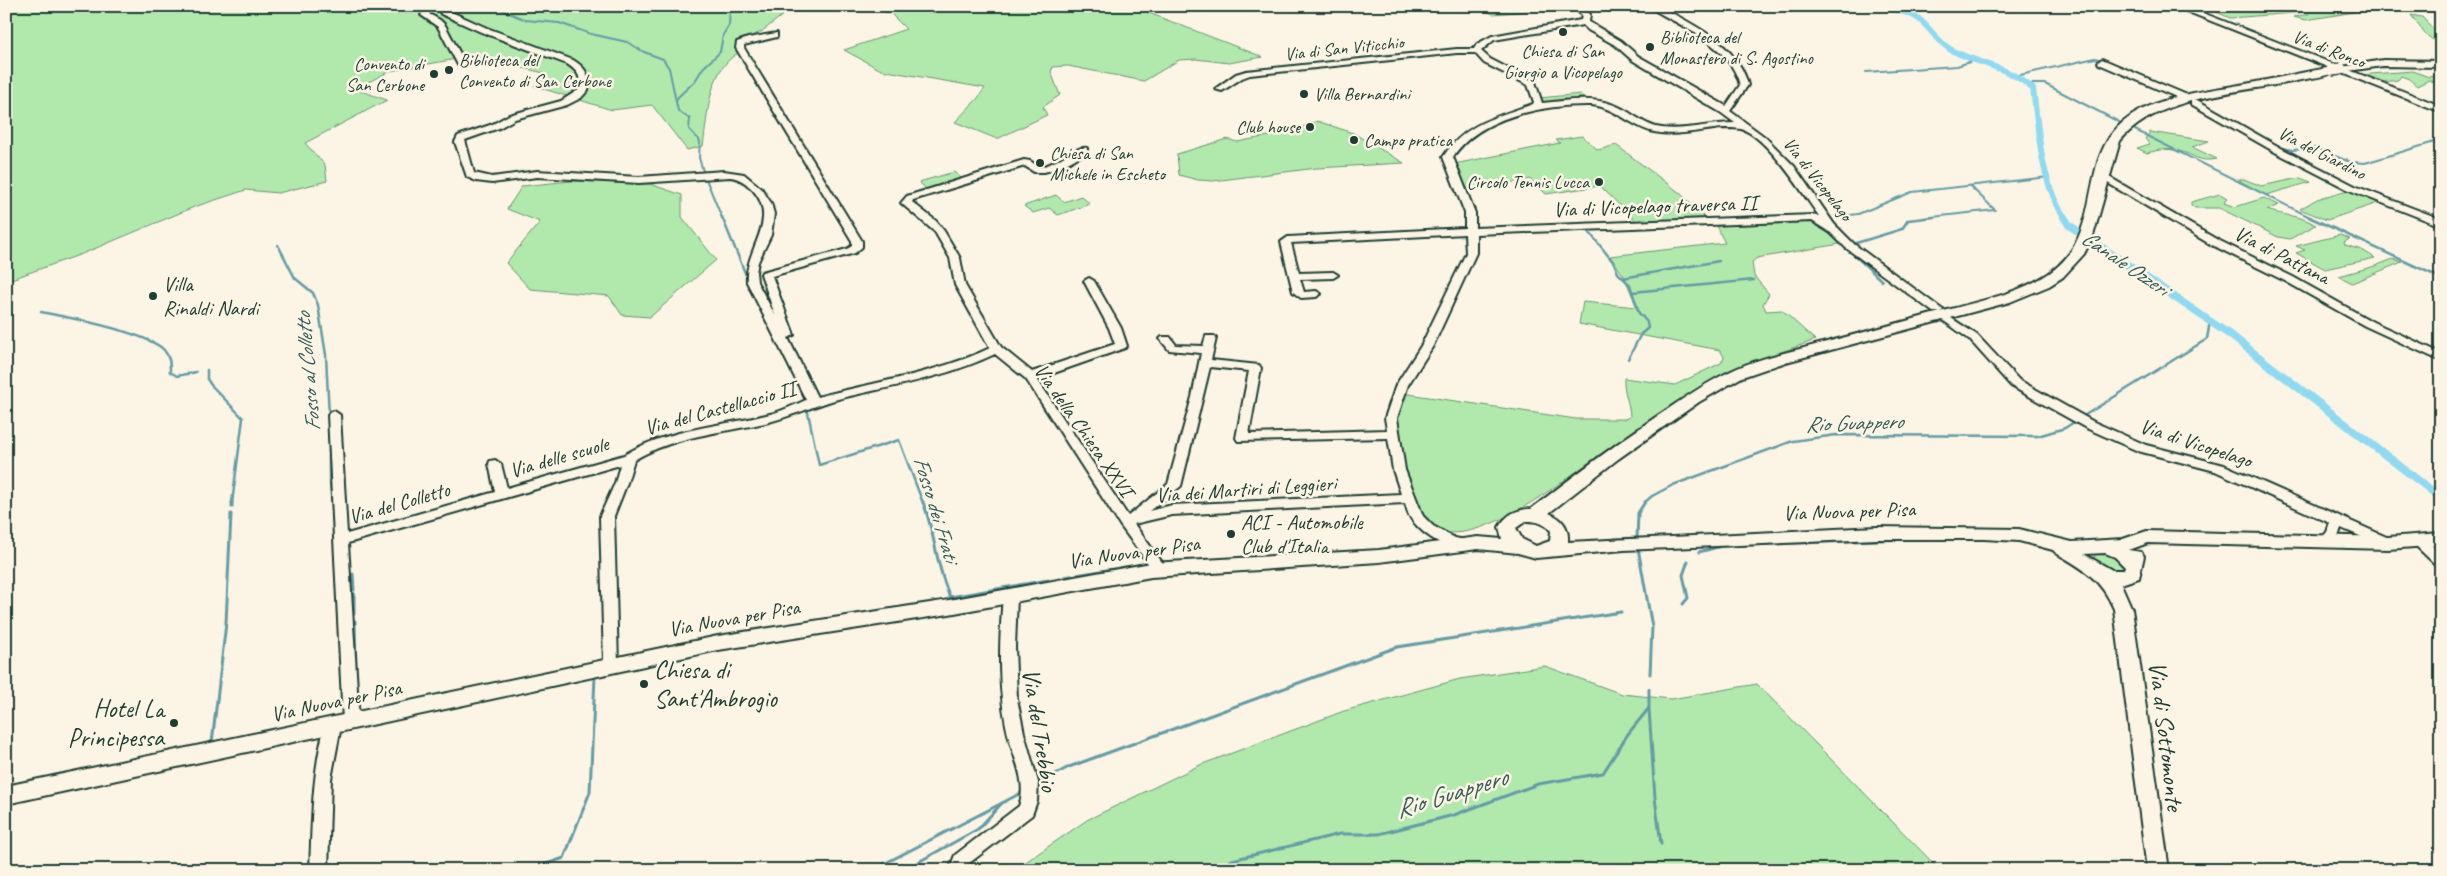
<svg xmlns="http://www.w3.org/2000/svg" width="2447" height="876" font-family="Caveat,sans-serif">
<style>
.green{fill:#b1e9ad;stroke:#689370}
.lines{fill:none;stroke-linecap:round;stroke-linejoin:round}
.stream-far2{stroke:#639ba5;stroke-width:2}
.stream-far1{stroke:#639ba5;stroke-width:2.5}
.stream{stroke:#639ba5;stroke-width:3}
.canal-far1{stroke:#90daf1;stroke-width:6}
.canal{stroke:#90daf1;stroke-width:8}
.minor-casing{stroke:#1f3d34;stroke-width:4}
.major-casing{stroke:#1f3d34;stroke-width:4}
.highway-casing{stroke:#1f3d34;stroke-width:3}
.minor{fill:#fcf5e5;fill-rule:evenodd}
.major{fill:#fcf5e5;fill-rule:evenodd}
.highway{fill:#fcf5e5;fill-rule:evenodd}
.major-bridge-casing{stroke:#1f3d34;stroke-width:14;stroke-linecap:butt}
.major-bridge{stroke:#fcf5e5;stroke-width:11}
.poi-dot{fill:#1f3d34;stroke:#fcf5e5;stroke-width:2}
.labels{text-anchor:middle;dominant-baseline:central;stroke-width:5;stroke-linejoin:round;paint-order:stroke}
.far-poi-label{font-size:18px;fill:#1f3d34;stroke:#fcf5e5;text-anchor:start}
.far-street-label{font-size:18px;fill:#1f3d34;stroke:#fcf5e5}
.street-label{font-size:21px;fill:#1f3d34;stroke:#fcf5e5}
.poi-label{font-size:21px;fill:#1f3d34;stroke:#fcf5e5;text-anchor:start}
.water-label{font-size:22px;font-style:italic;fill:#365c5a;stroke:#fcf5e5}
.near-poi-label{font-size:25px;fill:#1f3d34;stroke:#fcf5e5;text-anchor:start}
.near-street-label{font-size:25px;fill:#1f3d34;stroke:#fcf5e5}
.near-water-label{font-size:26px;font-style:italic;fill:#365c5a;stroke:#fcf5e5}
</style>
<rect width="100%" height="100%" fill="#fcf5e5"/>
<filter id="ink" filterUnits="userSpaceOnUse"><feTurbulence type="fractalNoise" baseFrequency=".02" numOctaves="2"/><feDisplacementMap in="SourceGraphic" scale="10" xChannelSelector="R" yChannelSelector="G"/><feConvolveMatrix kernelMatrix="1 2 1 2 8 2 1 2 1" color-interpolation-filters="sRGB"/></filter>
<g filter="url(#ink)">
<g class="green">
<path d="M6,6H779L783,15L761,32L738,42V53C708,71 708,114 703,146L687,150L652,105L612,110L534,86L544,73L473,56L390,71L355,89L387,100L305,143L325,165L327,181L278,193L246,190L194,207L82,254L6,281Z"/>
<polygon points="850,6 1142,6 1136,8 1263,57 1229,63 1196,59 1179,60 1144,81 1068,66 1053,67 1051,72 1060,95 1043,107 1047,115 997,139 955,122 978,98 985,88 881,70 844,50 906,29 890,13"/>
<polygon points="1476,6 1560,6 1554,9 1493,14"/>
<path d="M2219,6H2310C2334,14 2360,3 2385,7L2306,20L2293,17L2309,14L2307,12L2230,18L2212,10L2222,9Z"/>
<polygon points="2411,15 2422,17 2441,37 2441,46 2425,34"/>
<polygon points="2413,71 2429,77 2441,75 2441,85 2429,80 2417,86 2409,79 2401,76 2398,80 2376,83 2356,75"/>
<polygon points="1581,94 1585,98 1577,98 1579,101 1545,104 1539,98"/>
<polygon points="1317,121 1353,133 1404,163 1317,168 1213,181 1198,180 1179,175 1177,154 1227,139 1237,142 1294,131"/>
<path d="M2150,132L2209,141L2192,147L2217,159C2198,163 2196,155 2179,151C2167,148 2158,150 2147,153L2137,148L2150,144L2145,139Z"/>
<polygon points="1582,136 1598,150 1616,145 1680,193 1706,219 1638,223 1600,186 1546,194 1530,179 1473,190 1467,188 1454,164 1560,143 1556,140"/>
<polygon points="954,172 961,178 926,189 919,182"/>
<polygon points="2300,178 2311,182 2266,195 2238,180 2244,179 2261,186"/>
<polygon points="571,181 650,184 682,195 682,217 716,260 650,317 622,315 609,296 530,289 506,263 540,222 507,209 522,186"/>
<polygon points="2351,189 2381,202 2327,220 2300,209 2317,199"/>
<path d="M2220,194L2227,198L2224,203L2235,207L2264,198L2279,205L2267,210C2284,216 2300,215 2316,225L2290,239L2278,237L2219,208H2195L2191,205V202Z"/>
<polygon points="1056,195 1064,202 1081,196 1090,204 1058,215 1049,208 1033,213 1024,206"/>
<path d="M1816,222L1840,244L1757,258L1752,262L1754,276L1769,294L1763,304L1766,311L1782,310L1815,340C1781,353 1744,362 1713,380C1677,401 1644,423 1611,447C1571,474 1501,533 1452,533C1439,532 1431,527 1422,519L1388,438L1395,392L1576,419H1625L1630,417C1630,404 1623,392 1624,378L1675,385L1721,363L1724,357L1720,350L1579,324L1583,302L1637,307L1624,276L1610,256L1725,243L1716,226Z"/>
<polygon points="2340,235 2350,239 2344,242 2345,245 2362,250 2375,258 2325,269 2296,253 2305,250 2296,246"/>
<polygon points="2393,259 2402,262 2352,283 2339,276 2375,266"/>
<polygon points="2099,552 2113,555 2125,566 2124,569 2113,572 2095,562 2094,556"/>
<polygon points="1545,666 1622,694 1671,699 1757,684 1940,870 1014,870 1087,820 1200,765 1344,711 1460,679"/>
</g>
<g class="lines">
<g class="stream-far2">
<polyline points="492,6 526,20 559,23 591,34 627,42 644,52 663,59 669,68 678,111 690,119 689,129 700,141 699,158 704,174"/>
<polyline points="2175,7 2271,45"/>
<polyline points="1892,10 1923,6"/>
<polyline points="2292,53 2330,68"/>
<polyline points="1866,72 1957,66 1976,60"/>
<polyline points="2342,73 2435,110"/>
<polyline points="2016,76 2095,58 2112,63"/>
<polyline points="2029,84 2045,84 2119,122"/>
<polyline points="676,102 678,97 695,81 703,68 720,52 723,35 729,25 730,6"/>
<polyline points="1737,116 1758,132"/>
<polyline points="2135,130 2312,218"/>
<polyline points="1764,137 1790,161 1807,185"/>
<polyline points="2280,147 2292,150 2315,148 2350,162 2365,163 2441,140"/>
<polyline points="706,179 722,218"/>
<polyline points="1836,217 1858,214 1912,192 2049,177"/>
<polyline points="1923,218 1995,210 1970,186"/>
</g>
<g class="stream-far1">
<polyline points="722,217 748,280"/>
<polyline points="2309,217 2441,278"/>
<polyline points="1586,228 1614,263 1618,273 1630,285 1639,313 1647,322 1648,328 1641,334 1628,359"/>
<polyline points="1853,244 1902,229 1908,220 1934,217"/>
<polyline points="278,245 295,278 313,293 318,305 326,355 329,416"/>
<polyline points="1847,248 1882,281"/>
<polyline points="1623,278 1719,261"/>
<polyline points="1633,292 1754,280"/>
<path d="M41,312C67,317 148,333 164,350C170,357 170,364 170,372L177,376L196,372"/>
<polyline points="207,370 207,379 211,385 243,418 232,503"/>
<polyline points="807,408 819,465 899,440 923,503"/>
<polyline points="2082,417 2207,339 2210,321"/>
<polyline points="329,437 329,479"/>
<polyline points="330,483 332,503"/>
<polyline points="1644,503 1652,496 1673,485 1793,441 1836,435 2038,436 2065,428 2077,420"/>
</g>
<g class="stream">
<polyline points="332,502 333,512"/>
<path d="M923,502C935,533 936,567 950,597L1048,580"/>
<polyline points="232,507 232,502"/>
<polyline points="1615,539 1636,538"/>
<polyline points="1637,540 1638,513 1645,502"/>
<polyline points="1638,548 1652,627 1650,674"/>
<polyline points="1699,552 1722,546 1908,539"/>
<polyline points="353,574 354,590"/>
<polyline points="1064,577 1144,564"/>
<polyline points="354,593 354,614"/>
<polyline points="1683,604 1688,598 1683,575 1688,561"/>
<polyline points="355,621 356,672"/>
<polyline points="1649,709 1655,798 1661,844"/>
<polyline points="212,743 226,623 231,514"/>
<polyline points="1040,782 1069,767 1397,647 1621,612"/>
<polyline points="529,870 564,858 590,792 595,676"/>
<polyline points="872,870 1002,803"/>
<polyline points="904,870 978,829 1002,803 1021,793"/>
<polyline points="1215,870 1232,860 1340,834 1379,834 1454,815 1538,784 1603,773 1628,734 1649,708 1649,689"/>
</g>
<path class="canal-far1" d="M1875,6C1889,9 1907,10 1919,19C1932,30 1938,43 1953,51C1981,65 2010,67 2033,89C2039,131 2040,182 2065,218"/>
<polyline class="canal" points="2064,217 2069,225 2233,337 2441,498"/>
<defs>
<g id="minor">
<polygon points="426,6 435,6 429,14 440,20 445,25 465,63 464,65 458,65 438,27 421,15"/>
<path d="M442,6H450L447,10L487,28L573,60C586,68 590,75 588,90L581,98L567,105L515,119L499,128L465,140L474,173L492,177L537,171L639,177L724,171L744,174L762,189L771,203L774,214L771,235L758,262L756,272L757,282L775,315L761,274L762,272L847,249L852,246V241L736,48L737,42L748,38L777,33V37L744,45V48L862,241V247L855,253L772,276L794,335L788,338L817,397C875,382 935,374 990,348L955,285L950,258L935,232L901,203L907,196L1024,160L1030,161L1039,167C1055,166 1074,146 1087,148V152L1059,168L1044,172H1034L1025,166L913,200L912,202L936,221L944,231L960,258L965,285L1001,347L1032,372L1115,344L1109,328L1084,281L1089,278L1094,281L1121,328L1127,346L1125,348L1037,379L1128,516L1168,484L1192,397L1201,353L1169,350L1160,339L1162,337H1170L1176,345L1203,346L1206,336H1214L1216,338L1211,360L1259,365L1261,368L1249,434L1387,430L1385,418L1396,385L1421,346L1466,253L1465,234L1291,243L1299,273L1333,272L1338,275L1333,278L1300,279L1304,292L1316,291L1321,294L1316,297L1301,298L1293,292L1281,242L1288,237L1465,228V213L1443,157C1465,123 1497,117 1533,104L1534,102L1528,85L1484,63L1475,53H1457L1250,75L1242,78L1222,91L1215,89L1236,74L1246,71L1457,49H1474L1477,44L1492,36L1581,20L1582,15L1571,6H1580L1590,14L1589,22L1621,41L1638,56L1726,106L1740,85C1732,53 1700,35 1672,20C1665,16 1656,12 1649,6H1659C1693,25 1738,44 1748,85L1730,111L1765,137L1794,166L1834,224L1854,244L1943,310L1941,312H1933L1846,248L1831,233L1812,221L1476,234V253L1433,346L1408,385L1397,418L1405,470L1423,516L1433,526L1455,538L1470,541L1472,544L1470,547C1451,553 1424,536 1413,521C1408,516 1407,509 1405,503L1172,515L1134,524L1167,569L1165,573H1155L1120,525L1026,379L995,354C945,378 891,386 838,399C813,406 790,417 765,423C720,433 674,436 634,460L627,483L614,516L618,665L616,669L611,671L606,669L604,665L600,516L615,483L620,465L348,543L359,722L357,726L351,728L345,726L343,722L328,415L330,412L334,411L340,415L347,534L495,492L489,464L490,461L495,460L501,464L507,488L624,455C669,428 720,427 770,414C783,411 794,405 806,400L747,282C744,249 780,221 753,190C746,183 740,178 730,177L639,183L537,177L492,183L476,181L467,177L455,142L458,136L493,124L509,115L561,101L580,89C581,76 578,71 567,64L481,32L441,14L439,10ZM1583,25L1588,30L1615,45L1632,60L1720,112L1735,123C1710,123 1686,131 1662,128C1644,126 1631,111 1614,105C1591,96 1566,101 1542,103L1535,82L1490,59L1481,51L1494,40ZM1592,105C1616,108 1632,127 1654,132C1677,137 1700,130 1722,128C1728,128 1736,128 1741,129C1766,135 1804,195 1819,216L1814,215L1475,228V213L1453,157C1479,116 1547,104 1592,105ZM1210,367L1249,371L1236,438L1238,441L1388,438L1393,470L1401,494L1172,505L1149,511L1181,486Z"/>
<polygon points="2173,6 2185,6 2441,106 2441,112"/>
<polygon points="2102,59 2187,95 2188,97 2181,99 2099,64 2098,62"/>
<polygon points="2191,100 2197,100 2281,148 2355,186 2441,219 2441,226 2349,190 2275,152 2191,104"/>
<polygon points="2109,177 2216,239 2293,277 2373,322 2441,353 2441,361 2365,326 2285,281 2208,243 2106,182 2106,178"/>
<polygon points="1948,316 1977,335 2019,380 2094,422 2146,445 2224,465 2391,539 2393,542 2391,545 2386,547 2341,528 2338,537 2331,544 2321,544 2319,541 2327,532 2330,523 2215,471 2138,451 2086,428 2011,386 1969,339 1944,321 1942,319"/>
<polygon points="2420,537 2425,539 2441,554 2441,567 2436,565 2415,545 2413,542 2415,539"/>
<path d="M1010,591L1015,592L1017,596L1015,647L1017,699L1024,733L1038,782L1037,801L1032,815L968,864L967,870H949L955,855L1019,806C1027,785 1016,762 1010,742C997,694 999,645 1003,596L1005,592Z"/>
<path d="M333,720L339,722L341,726L331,779L328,870H310C312,821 312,773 325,726L327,722Z"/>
</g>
<path id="major" d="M2383,60L2441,61V67L2383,66L2341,72L2337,71C2327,77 2309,78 2296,81C2240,93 2158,95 2120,141L2093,236L2084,254L2063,277L2049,286L2010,302L1786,362L1742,377L1699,402L1618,459L1549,513C1563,519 1569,527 1568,542L1877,527L2019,529L2072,542L2123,539L2147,531L2388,537L2441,533V545L2388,549L2148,543L2129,550L2141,552L2144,556L2139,578L2121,584L2132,609L2169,870H2147L2114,609C2101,579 2084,569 2056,553L2053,550L2019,541L1984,539H1877L1624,550L1536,558L1518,553L1478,549L1379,562L1151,577L949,614L718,650L6,804V786L718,636L949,600L1151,563L1379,550L1478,537L1502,539L1499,527C1506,515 1516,509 1531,509C1572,477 1613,446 1656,417C1680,401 1705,383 1731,371C1758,358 1790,352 1819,344C1865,332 1910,320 1955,308C1984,300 2012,294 2038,280C2109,243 2074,165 2122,123C2156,94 2209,91 2251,83C2278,78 2305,72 2332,67L2336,68ZM1526,521C1537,521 1544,523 1551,531L1550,541L1536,546L1522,539L1516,528ZM2105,553L2115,557L2125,567L2124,570H2112L2084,554Z"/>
<polygon id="highway" points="2427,6 2441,6 2441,12"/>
</defs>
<use href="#minor" class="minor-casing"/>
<use href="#major" class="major-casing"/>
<use href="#highway" class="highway-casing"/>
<use href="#minor" class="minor"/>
<use href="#major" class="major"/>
<use href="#highway" class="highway"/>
<defs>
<polyline id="major-bridge" points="2332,70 2341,69"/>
</defs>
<use href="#major-bridge" class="major-bridge-casing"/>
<use href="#major-bridge" class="major-bridge"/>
</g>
</g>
<g class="poi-dot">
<circle cx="1563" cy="32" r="5"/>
<circle cx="1650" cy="47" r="5"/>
<circle cx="449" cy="70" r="5"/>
<circle cx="434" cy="74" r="5"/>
<circle cx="1304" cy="94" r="5"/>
<circle cx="1310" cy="127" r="5"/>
<circle cx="1354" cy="140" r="5"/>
<circle cx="1040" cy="163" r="5"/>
<circle cx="1599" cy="182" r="5"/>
<circle cx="153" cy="296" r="5"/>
<circle cx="1231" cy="534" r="5"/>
<circle cx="644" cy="684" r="5"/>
<circle cx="174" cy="723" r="5"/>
</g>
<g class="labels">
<g class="far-poi-label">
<text x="1660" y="37">Biblioteca del<tspan x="1660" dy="21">Monastero di S. Agostino</tspan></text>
<text x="1563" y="51" text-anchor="middle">Chiesa di San<tspan x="1563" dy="21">Giorgio a Vicopelago</tspan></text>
<text x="459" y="60">Biblioteca del<tspan x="459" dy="21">Convento di San Cerbone</tspan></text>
<text x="424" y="64" text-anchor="end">Convento di<tspan x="424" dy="21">San Cerbone</tspan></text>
<text x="1314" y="94">Villa Bernardini</text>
<text x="1300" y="127" text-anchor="end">Club house</text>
<text x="1364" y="140">Campo pratica</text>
<text x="1050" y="153">Chiesa di San<tspan x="1050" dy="21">Michele in Escheto</tspan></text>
<text x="1589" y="182" text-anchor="end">Circolo Tennis Lucca</text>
</g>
<g class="far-street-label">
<text transform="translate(1344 48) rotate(-6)">Via di San Viticchio</text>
<text transform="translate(2329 49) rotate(21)">Via di Ronco</text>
<text transform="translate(2322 153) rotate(27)">Via del Giardino</text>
<text transform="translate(1818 179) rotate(52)">Via di Vicopelago</text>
</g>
<g class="street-label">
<text transform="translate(1655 206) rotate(-2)">Via di Vicopelago traversa II</text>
<text transform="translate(2282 255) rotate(27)">Via di Pattana</text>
<text transform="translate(720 408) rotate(-15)">Via del Castellaccio II</text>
<text transform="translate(1084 430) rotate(55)">Via della Chiesa XXVI</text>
<text transform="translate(2196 443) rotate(18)">Via di Vicopelago</text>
<text transform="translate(559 457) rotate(-16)">Via delle scuole</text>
<text transform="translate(1246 489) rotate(-4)">Via dei Martiri di Leggieri</text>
<text transform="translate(399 503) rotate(-16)">Via del Colletto</text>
<text transform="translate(1849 511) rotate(-2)">Via Nuova per Pisa</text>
<text transform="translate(1134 552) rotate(-8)">Via Nuova per Pisa</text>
<text transform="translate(734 618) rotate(-10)">Via Nuova per Pisa</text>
<text transform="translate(336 701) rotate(-12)">Via Nuova per Pisa</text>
</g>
<g class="poi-label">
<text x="163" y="284">Villa<tspan x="163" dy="24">Rinaldi Nardi</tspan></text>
<text x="1241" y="522">ACI - Automobile<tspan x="1241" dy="24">Club d'Italia</tspan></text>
</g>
<g class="water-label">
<text transform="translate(2125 263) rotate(34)">Canale Ozzeri</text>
<text transform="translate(308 372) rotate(-95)">Fosso al Colletto</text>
<text transform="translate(1854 423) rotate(-2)">Rio Guappero</text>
<text transform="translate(936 509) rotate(73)">Fosso dei Frati</text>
</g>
<g class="near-poi-label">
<text x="654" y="670">Chiesa di<tspan x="654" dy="29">Sant'Ambrogio</tspan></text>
<text x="164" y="709" text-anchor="end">Hotel La<tspan x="164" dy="29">Principessa</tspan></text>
</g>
<g class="near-street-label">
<text transform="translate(1040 730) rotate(81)">Via del Trebbio</text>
<text transform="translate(2166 736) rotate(83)">Via di Sottomonte</text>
</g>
<g class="near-water-label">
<text transform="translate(1451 793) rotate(-17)">Rio Guappero</text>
</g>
</g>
<rect width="2447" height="876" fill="none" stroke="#fcf5e5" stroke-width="25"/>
<rect x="12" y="12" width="2422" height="851" fill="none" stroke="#1f3d34" stroke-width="2" filter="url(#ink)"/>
</svg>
